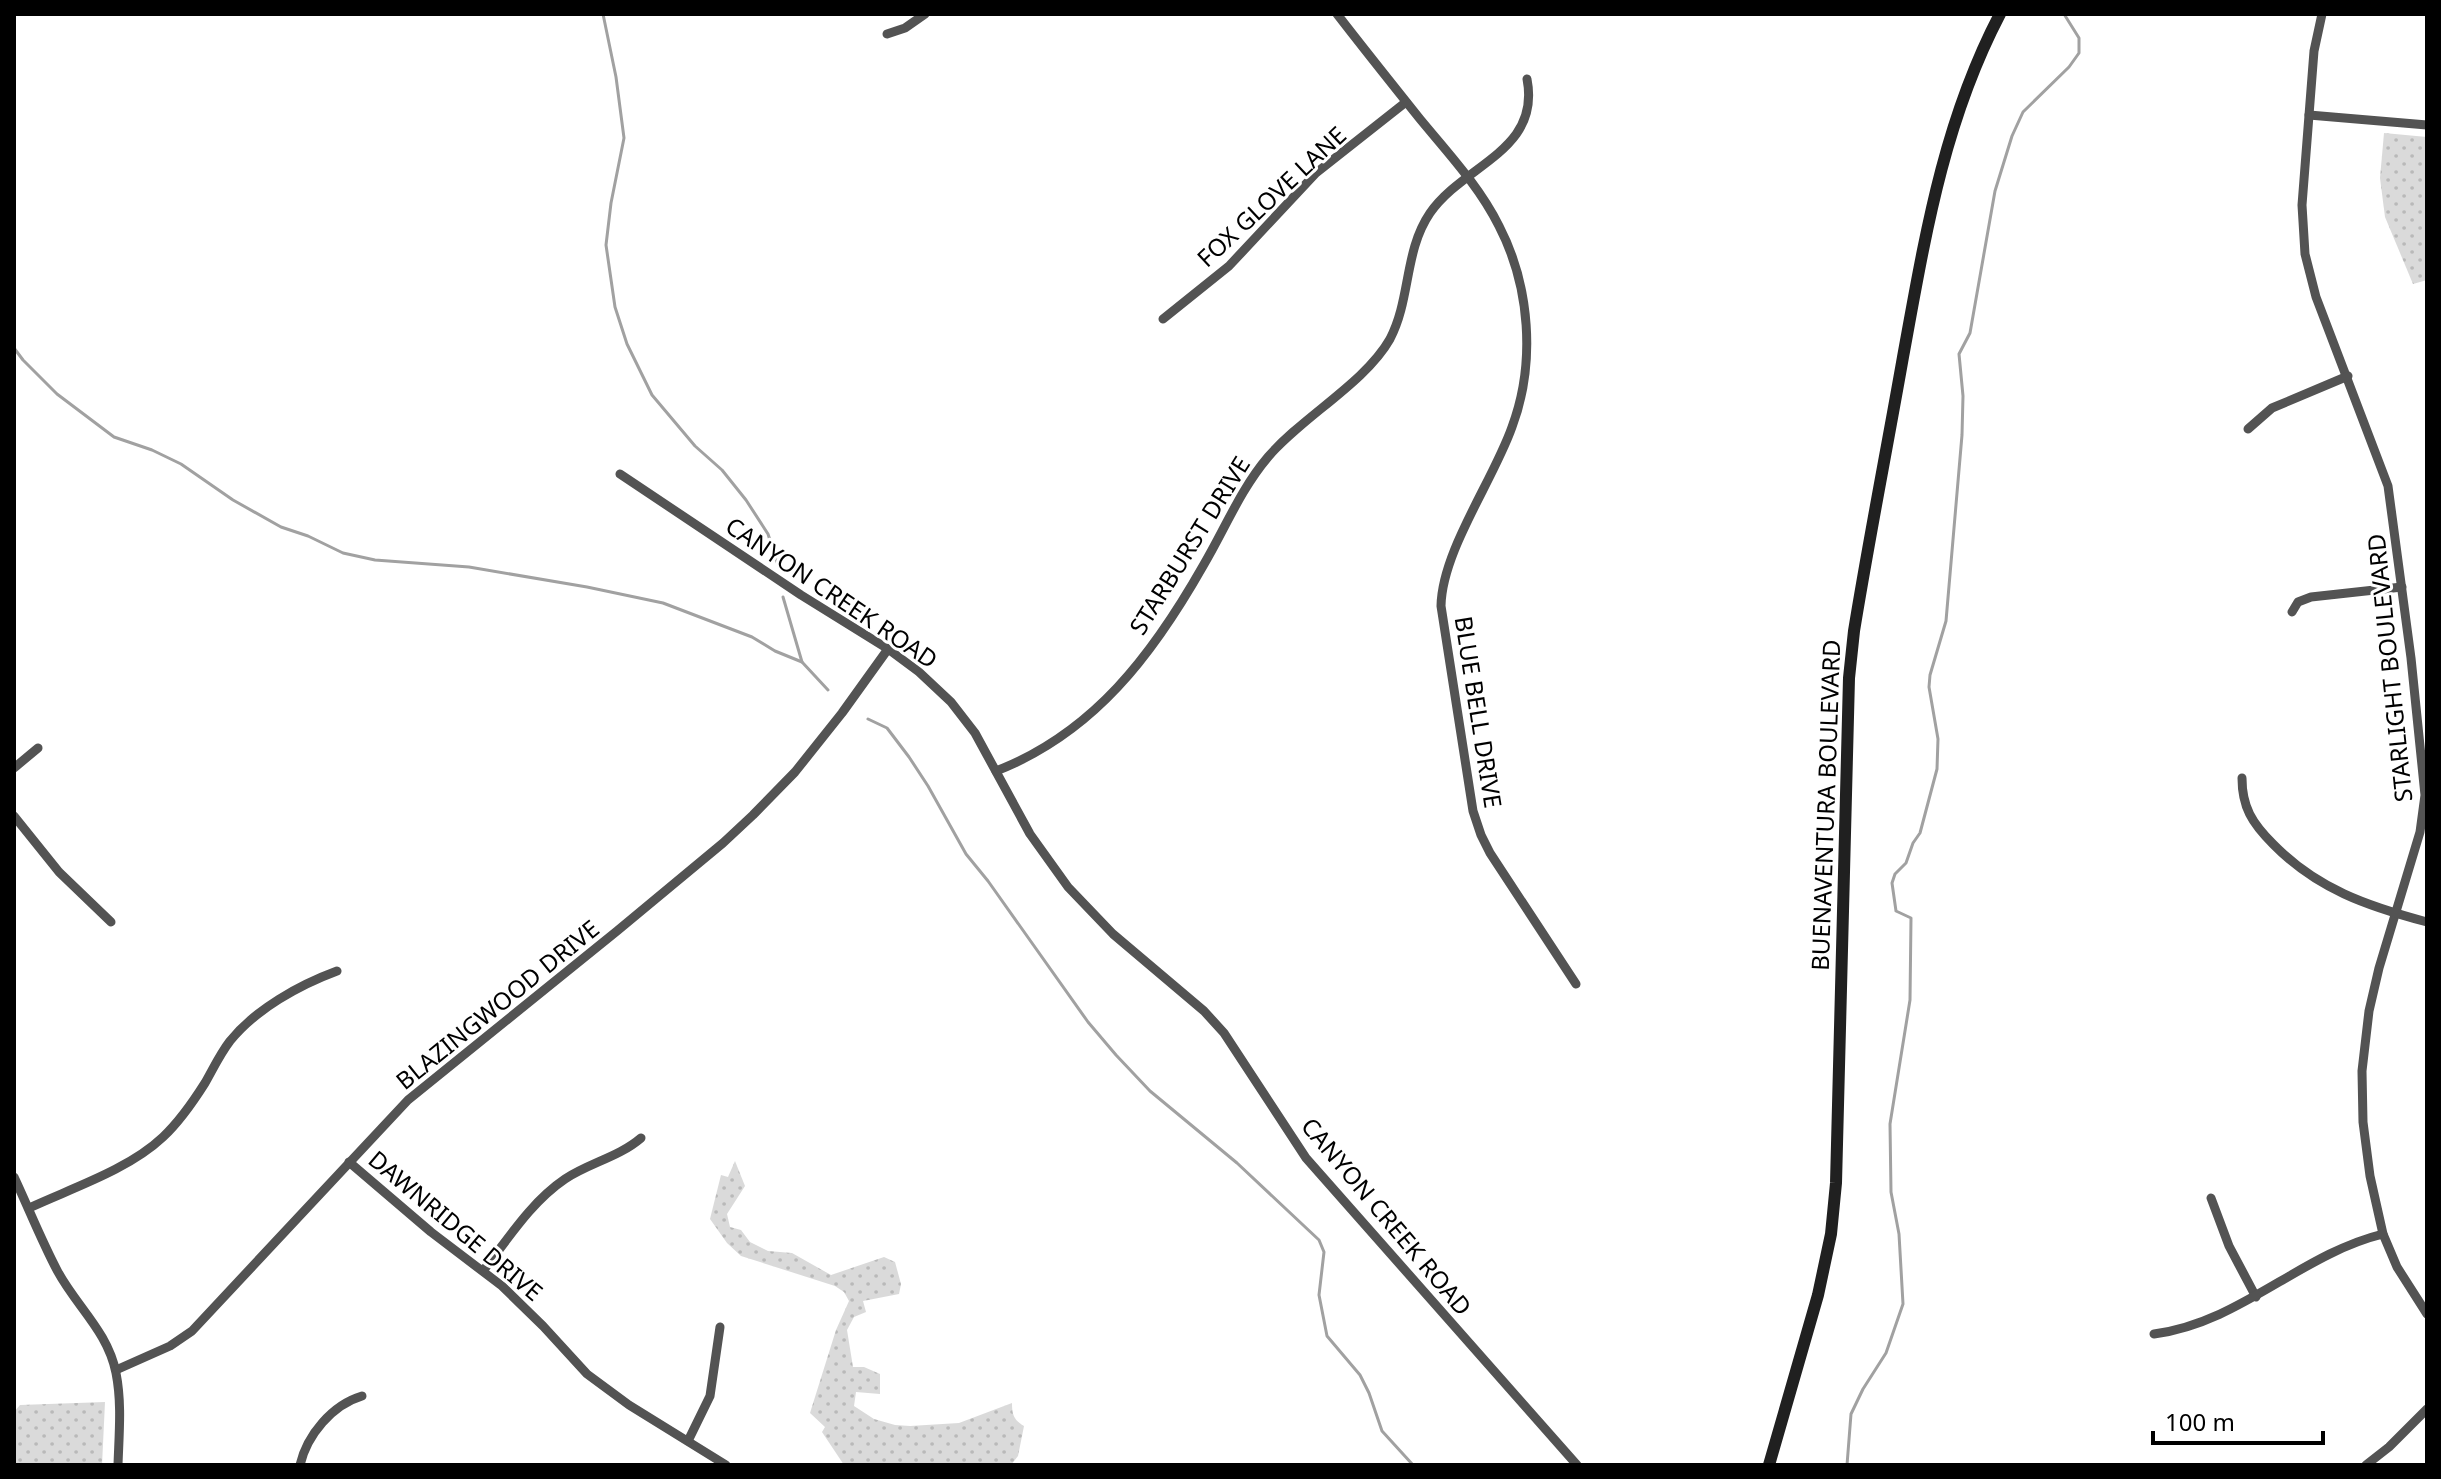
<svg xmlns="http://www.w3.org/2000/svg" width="2441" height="1479" font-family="'Noto Sans',sans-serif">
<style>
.green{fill:url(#green-dots)}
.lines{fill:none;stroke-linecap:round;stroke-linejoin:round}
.stream{stroke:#a1a1a1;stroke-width:3}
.street{stroke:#535353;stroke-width:9}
.secondary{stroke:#202020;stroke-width:12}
.labels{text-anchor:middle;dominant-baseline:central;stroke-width:6;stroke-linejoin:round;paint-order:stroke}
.street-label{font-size:24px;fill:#000;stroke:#fff}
</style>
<defs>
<pattern id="green-dots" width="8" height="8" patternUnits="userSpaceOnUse" patternTransform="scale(2)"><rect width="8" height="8" fill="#dadada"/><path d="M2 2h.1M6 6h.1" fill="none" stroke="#b9b9b9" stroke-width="1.8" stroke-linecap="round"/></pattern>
</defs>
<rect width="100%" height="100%" fill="#fff"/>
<g class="green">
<polygon points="2384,133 2427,137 2427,280 2413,284 2385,217 2380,178"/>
<path d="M735,1161L745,1186L727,1214L730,1227L741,1230L750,1242L768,1251L792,1253L831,1275L884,1257L895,1262L901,1284L899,1294L863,1301L866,1312L854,1317L847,1330L853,1367H864L880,1374V1394L856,1392L854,1406L874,1419L895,1425L910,1426L959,1423L1012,1403C1012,1415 1014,1420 1024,1426L1018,1456L1011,1465H844L822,1432L825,1427L810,1413L836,1330L849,1301L844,1292L835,1286L741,1256L727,1243L710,1219L721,1175L728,1177Z"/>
<polygon points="105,1402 102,1465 14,1465 14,1412 20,1405"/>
</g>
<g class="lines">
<g class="stream">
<polyline points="603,14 616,77 624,138 611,203 606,245 615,307 627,344 652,395 695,446 722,470 746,500 768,534 779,568"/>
<polyline points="14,348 23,360 57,394 114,437 152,450 181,464 233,500 281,527 308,536 343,553 375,560 469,567 587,587 663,603 752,637 775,651 802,662 828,690"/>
<polyline points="783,597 802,662"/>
<polyline points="868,719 887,728 909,757 928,786 966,854 988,881 1088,1022 1116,1055 1150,1091 1237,1163 1319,1240 1324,1252 1319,1295 1327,1336 1360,1375 1369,1393 1382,1431 1413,1465"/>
<polyline points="1847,1465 1851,1414 1863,1389 1886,1353 1903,1304 1899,1234 1891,1192 1890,1124 1910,1000 1911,918 1896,911 1892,883 1895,874 1906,863 1913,843 1920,833 1937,769 1938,739 1929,687 1930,675 1946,621 1962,435 1963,396 1959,354 1970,333 1995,191 2012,136 2023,112 2069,67 2079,53 2079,38 2064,14"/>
</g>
<g class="street">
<path d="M1337,14C1364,49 1392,84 1420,119C1448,153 1479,186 1499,226C1530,286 1536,363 1512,427C1493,481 1442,551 1441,606L1473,811L1481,835L1490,853L1576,984"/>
<polyline points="2322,14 2314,51 2302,205 2305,254 2316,297 2388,486 2411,658 2425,795 2420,832 2379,968 2369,1011 2362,1071 2363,1122 2370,1176 2383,1234 2397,1267 2427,1314"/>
<polyline points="887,34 905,28 925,14"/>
<polyline points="2309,115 2427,125"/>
<polyline points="1163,319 1229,266 1316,173 1406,102"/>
<polyline points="2248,429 2272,408 2348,376"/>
<polyline points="620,474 801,595 888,649 919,672 951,702 975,733 1030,834 1068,887 1113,934 1204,1011 1224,1033 1306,1158 1577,1465"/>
<polyline points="2292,612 2298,602 2311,597 2402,587"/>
<polyline points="14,768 38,748"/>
<path d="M996,771C1094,733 1153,654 1203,566C1225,529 1240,490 1268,457C1302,417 1365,383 1390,339C1411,299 1404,251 1430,213C1464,164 1541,151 1527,79"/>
<path d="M2242,778C2242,807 2252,823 2273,844C2317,889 2367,906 2427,922"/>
<polyline points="14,816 59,872 111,922"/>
<polyline points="349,1162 431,1232 502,1286 543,1326 587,1374 629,1405 726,1465"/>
<path d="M14,1177C29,1209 42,1242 58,1272C77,1307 108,1332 116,1373C122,1403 119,1434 118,1465"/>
<polyline points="2211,1198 2229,1246 2256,1297"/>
<path d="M29,1208C72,1188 128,1170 163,1137C180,1121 193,1102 205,1083C213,1069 220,1054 230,1041C256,1009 299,985 337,971"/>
<path d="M483,1271C508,1239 531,1202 565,1179C589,1163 619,1157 641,1138"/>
<path d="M2154,1334C2240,1323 2301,1254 2383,1234"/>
<polyline points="116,1370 170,1346 192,1331 408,1100 617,931 723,843 753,815 795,772 842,713 888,649"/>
<polyline points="688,1441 710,1396 720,1327"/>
<path d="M300,1465C307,1435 332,1405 362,1396"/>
<polyline points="2366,1465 2389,1447 2427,1409"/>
</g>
<path class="secondary" d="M1769,1465L1818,1295L1831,1234L1836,1183L1849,678L1854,631C1869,539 1887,448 1903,357C1925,237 1943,123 2000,14"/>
</g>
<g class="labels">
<g class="street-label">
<text transform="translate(1271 196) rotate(-43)">FOX GLOVE LANE</text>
<text transform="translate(1189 545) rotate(-58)">STARBURST DRIVE</text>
<text transform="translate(832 592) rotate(34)">CANYON CREEK ROAD</text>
<text transform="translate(2389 668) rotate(-96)">STARLIGHT BOULEVARD</text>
<text transform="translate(1479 712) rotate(81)">BLUE BELL DRIVE</text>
<text transform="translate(1825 805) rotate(-88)">BUENAVENTURA BOULEVARD</text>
<text transform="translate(497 1004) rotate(-39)">BLAZINGWOOD DRIVE</text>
<text transform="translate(1387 1216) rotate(50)">CANYON CREEK ROAD</text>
<text transform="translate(456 1225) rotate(40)">DAWNRIDGE DRIVE</text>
</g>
</g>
<rect width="2441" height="1479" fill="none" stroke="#000000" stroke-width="32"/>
<path d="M2153 1431v12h170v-12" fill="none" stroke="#000000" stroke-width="4"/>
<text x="2165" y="1431" font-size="24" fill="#000000" stroke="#ffffff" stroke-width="6" paint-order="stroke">100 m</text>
</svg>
